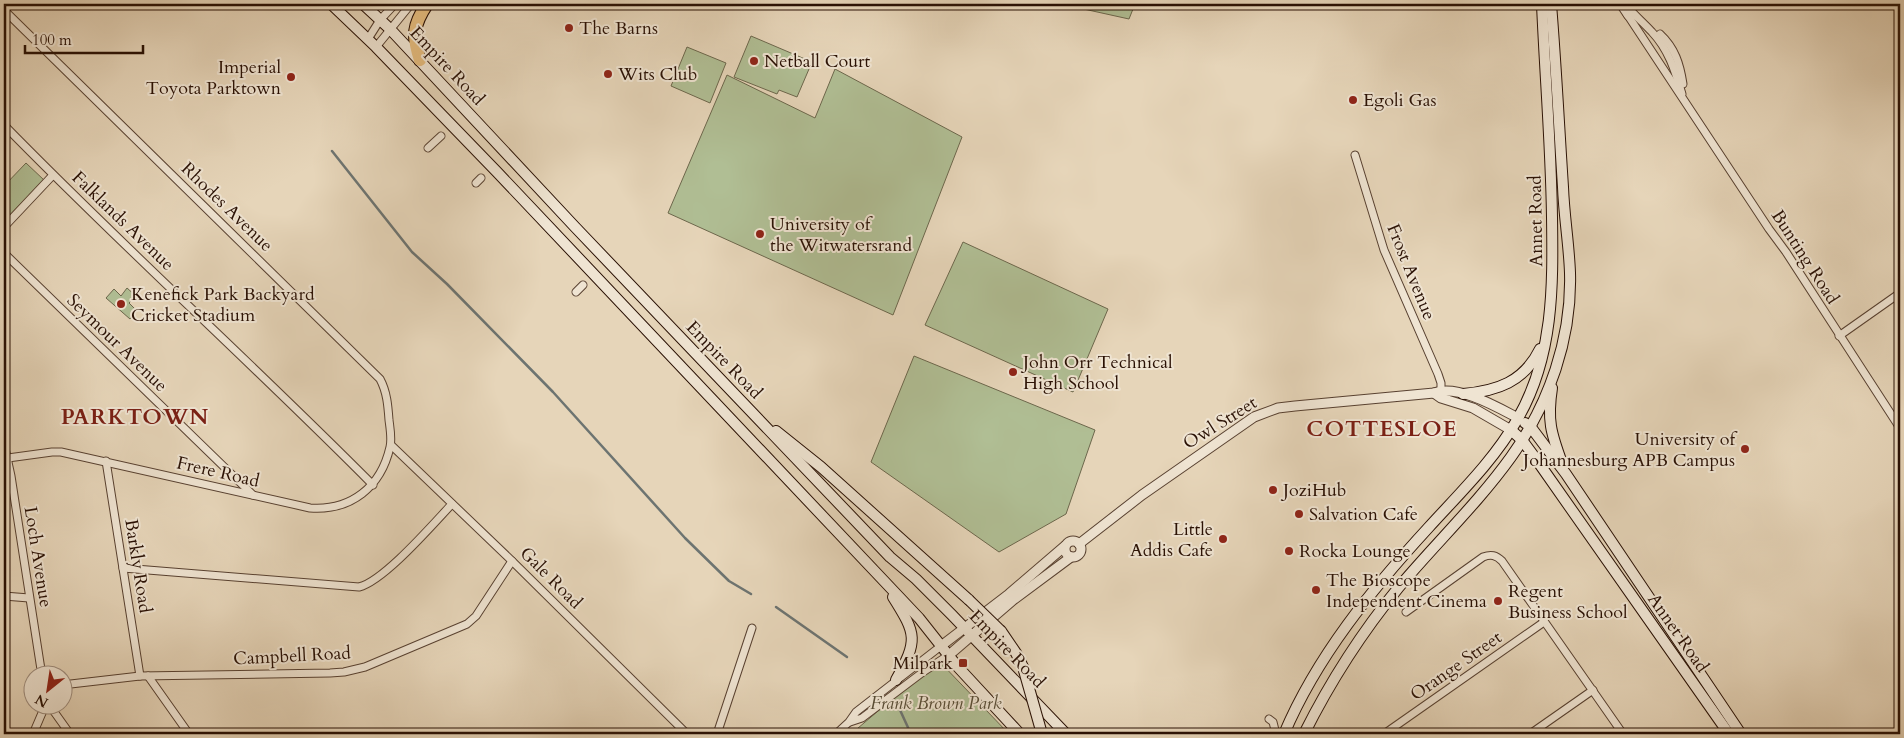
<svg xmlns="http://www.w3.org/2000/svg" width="1904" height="738" font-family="Cardo,serif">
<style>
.green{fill:#b0be94;stroke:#6c674c}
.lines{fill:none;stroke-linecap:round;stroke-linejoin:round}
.stream{stroke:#6d7471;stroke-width:2.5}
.minor-casing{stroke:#584131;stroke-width:9}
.tertiary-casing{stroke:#584131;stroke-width:11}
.secondary-casing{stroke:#291004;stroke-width:12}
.motorway-casing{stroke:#291004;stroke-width:14}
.minor{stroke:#efe4d2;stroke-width:7}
.tertiary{stroke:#efe4d2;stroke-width:9}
.secondary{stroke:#efe4d2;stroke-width:10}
.motorway{stroke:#e3ba7c;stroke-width:12}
.secondary-bridge-casing{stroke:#291004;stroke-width:12;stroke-linecap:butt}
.secondary-bridge{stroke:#efe4d2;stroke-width:10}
.poi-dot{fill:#8f2418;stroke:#efe4d2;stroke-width:2}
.labels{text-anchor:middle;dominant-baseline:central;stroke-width:4;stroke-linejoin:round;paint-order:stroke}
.poi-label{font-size:18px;fill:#291004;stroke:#efe4d2;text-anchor:start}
.street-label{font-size:18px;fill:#291004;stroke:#efe4d2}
.park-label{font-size:18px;font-style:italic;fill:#584d36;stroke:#efe4d2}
.district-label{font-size:22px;font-weight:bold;letter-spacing:1px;fill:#7a1f14;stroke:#efe4d2}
</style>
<rect width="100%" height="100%" fill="#e6d5b9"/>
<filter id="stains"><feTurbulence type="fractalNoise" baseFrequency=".004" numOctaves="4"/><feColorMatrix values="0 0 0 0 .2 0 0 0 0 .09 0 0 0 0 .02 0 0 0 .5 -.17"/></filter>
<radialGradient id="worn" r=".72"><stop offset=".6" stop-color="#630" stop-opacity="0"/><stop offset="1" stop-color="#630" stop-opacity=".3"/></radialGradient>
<g class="green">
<polygon points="1061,4 1135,4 1129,19"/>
<polygon points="751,36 812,62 797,97 779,90 777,94 734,77"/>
<polygon points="687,47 726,63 710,103 671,86"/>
<polygon points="835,69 962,137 893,315 668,213 727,75 815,118"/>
<polygon points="26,163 44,180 4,221 4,186"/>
<polygon points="963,242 1108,309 1073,392 925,325"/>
<polygon points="127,288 136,296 129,303 137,311 130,319 106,298 114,289 121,296"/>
<polygon points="914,356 1095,430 1066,514 999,552 871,462"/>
<polygon points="938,660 1009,734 851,734"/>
</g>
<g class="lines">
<g class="stream">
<polyline points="332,151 412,252 447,284 553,392 685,538 729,581 751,594"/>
<polyline points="776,607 847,657"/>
<polyline points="900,710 911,734"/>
</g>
<defs>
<g id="minor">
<polyline points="1620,4 1628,16"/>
<path d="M1625,4C1633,14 1643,22 1652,32C1669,50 1675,71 1682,94"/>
<path d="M4,10L380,379C387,392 388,406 389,420C390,428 392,439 390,447C381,487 351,511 310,508L61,452H52L8,458"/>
<polyline points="1627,14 1769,229 1786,252 1900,428"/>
<path d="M1660,34C1675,48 1680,64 1683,84"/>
<polyline points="368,39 380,20 395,4"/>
<polyline points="376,47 411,4"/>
<path d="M4,125C124,248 252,363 373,485"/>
<polyline points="428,148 441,136"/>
<polyline points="1355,155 1384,250 1438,374 1441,383 1441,396"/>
<polyline points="476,183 481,178"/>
<polyline points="4,227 53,175"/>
<polyline points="4,253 253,495"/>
<polyline points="576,292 583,285"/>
<polyline points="1839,336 1900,293"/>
<polyline points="4,444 11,476 42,676"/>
<polyline points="391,445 512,561 687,734"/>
<polyline points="106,461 140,676"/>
<path d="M123,568L359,587C384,581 433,524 452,504"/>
<polyline points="4,596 29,598"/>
<path d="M1406,612L1483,557C1491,554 1496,555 1502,561L1623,734"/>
<polyline points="148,676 189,734"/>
<polyline points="62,685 140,676 330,673 344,672 365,667 467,624 476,616 512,561"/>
<polyline points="50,706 70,734"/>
<polyline points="1269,719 1273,722 1276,734"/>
<polyline points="850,722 862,718 923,672 949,655"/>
<polyline points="1348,733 1349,734"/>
<polyline points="33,734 45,706"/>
<polyline points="717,734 752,628"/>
<polyline points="836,734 849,722 856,712 941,646"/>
<polyline points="1384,734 1544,622"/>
<polyline points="1530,734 1593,690"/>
</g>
<g id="tertiary">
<polyline points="1434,393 1441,398 1473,408 1511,430"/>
<circle cx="1073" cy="549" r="8"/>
<path d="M1079,544L1142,495L1254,417L1278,408L1295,406L1434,393C1458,384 1497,407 1518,418"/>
<polyline points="941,646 1009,594 1065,546"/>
<polyline points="949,655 1013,600 1071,557"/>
</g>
<g id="secondary">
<polyline points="331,4 376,47 497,172 919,618 957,666 1020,734"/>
<polyline points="363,4 390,29 575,227 890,557 916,579 952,615 1066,734"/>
<path d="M1552,388C1547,420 1551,433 1562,463"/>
<path d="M1463,394C1497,391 1524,382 1540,349"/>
<polyline points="1525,423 1530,426 1566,474 1741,734"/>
<polyline points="1511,430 1522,440 1536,459 1729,734"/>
<polyline points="776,431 821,467 969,600"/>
<path d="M893,597C917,635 918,640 896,680"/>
<polyline points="1001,631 1016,653 1023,667"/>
<path d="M1284,734C1317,656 1372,589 1429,527C1460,493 1494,460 1517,420C1554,357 1553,286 1552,217C1551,145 1545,75 1542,4"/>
<path d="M1304,734C1330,682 1362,632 1399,587C1436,543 1478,503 1511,457C1549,404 1572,338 1570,273C1569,244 1564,216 1563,187C1559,126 1556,65 1551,4"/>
</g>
<path id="motorway" d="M420,60C412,36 413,25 427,4"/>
</defs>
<use href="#minor" class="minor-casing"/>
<use href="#tertiary" class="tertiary-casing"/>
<use href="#secondary" class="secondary-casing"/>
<use href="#motorway" class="motorway-casing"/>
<use href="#minor" class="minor"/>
<use href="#tertiary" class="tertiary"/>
<use href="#secondary" class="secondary"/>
<use href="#motorway" class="motorway"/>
<defs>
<g id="secondary-bridge">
<polyline points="969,600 1001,631"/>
<polyline points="1023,667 1042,734"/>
</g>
</defs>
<use href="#secondary-bridge" class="secondary-bridge-casing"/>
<use href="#secondary-bridge" class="secondary-bridge"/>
</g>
<g class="poi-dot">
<circle cx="569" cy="28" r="5"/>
<circle cx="754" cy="61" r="5"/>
<circle cx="608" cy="74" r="5"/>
<circle cx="291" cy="77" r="5"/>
<circle cx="1353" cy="100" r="5"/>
<circle cx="760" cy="234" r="5"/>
<circle cx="121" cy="304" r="5"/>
<circle cx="1013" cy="372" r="5"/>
<circle cx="1745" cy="449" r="5"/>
<circle cx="1273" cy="490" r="5"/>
<circle cx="1299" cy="514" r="5"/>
<circle cx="1223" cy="539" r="5"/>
<circle cx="1289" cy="551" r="5"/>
<circle cx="1316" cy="590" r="5"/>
<circle cx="1498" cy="601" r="5"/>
<rect x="958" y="658" width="10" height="10" rx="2.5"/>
</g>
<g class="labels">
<g class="poi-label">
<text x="579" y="28">The Barns</text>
<text x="764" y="61">Netball Court</text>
<text x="281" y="67" text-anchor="end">Imperial<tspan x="281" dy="21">Toyota Parktown</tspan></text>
<text x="618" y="74">Wits Club</text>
<text x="1363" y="100">Egoli Gas</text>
<text x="770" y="224">University of<tspan x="770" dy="21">the Witwatersrand</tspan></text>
<text x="131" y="294">Kenefick Park Backyard<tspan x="131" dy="21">Cricket Stadium</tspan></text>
<text x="1023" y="362">John Orr Technical<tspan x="1023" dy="21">High School</tspan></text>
<text x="1735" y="439" text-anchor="end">University of<tspan x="1735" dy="21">Johannesburg APB Campus</tspan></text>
<text x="1283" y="490">JoziHub</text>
<text x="1309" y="514">Salvation Cafe</text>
<text x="1213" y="529" text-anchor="end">Little<tspan x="1213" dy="21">Addis Cafe</tspan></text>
<text x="1299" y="551">Rocka Lounge</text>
<text x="1326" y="580">The Bioscope<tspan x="1326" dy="21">Independent Cinema</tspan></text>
<text x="1508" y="591">Regent<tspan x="1508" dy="21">Business School</tspan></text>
<text x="953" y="663" text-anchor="end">Milpark</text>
</g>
<g class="street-label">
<text transform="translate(447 66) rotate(47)">Empire Road</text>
<text transform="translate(227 207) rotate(44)">Rhodes Avenue</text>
<text transform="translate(123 221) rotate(44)">Falklands Avenue</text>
<text transform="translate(1536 221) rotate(-91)">Annet Road</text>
<text transform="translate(1805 257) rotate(57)">Bunting Road</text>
<text transform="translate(1411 272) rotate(68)">Frost Avenue</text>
<text transform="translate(117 343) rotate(44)">Seymour Avenue</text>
<text transform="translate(724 360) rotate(46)">Empire Road</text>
<text transform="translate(1220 423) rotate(-32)">Owl Street</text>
<text transform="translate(218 472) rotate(13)">Frere Road</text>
<text transform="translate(38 557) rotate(81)">Loch Avenue</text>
<text transform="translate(138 566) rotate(81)">Barkly Road</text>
<text transform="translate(551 578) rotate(45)">Gale Road</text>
<text transform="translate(1678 633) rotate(55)">Annet Road</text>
<text transform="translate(1007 649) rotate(46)">Empire Road</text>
<text transform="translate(292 656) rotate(-3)">Campbell Road</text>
<text transform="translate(1456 666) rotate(-35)">Orange Street</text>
</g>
<g class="park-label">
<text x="936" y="703">Frank Brown Park</text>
</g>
<g class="district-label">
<text x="135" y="417">PARKTOWN</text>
<text x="1382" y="429">COTTESLOE</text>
</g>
</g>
<rect width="1904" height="738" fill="none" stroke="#e6d5b9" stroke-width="20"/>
<rect x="5" y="5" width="1894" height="728" fill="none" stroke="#291004" stroke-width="2.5"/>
<rect x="10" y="10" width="1884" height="718" fill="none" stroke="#291004"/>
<g transform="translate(48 690) rotate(210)"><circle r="24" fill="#efe4d2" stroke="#a08f80"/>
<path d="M0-4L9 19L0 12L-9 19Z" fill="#8f2418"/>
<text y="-8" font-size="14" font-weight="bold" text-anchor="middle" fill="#291004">N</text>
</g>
<path d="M25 45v8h118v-8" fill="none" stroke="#291004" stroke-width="2.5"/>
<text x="32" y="45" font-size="15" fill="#291004" stroke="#efe4d2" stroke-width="4" paint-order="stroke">100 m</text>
<rect width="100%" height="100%" filter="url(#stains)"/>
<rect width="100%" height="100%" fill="url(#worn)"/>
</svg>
